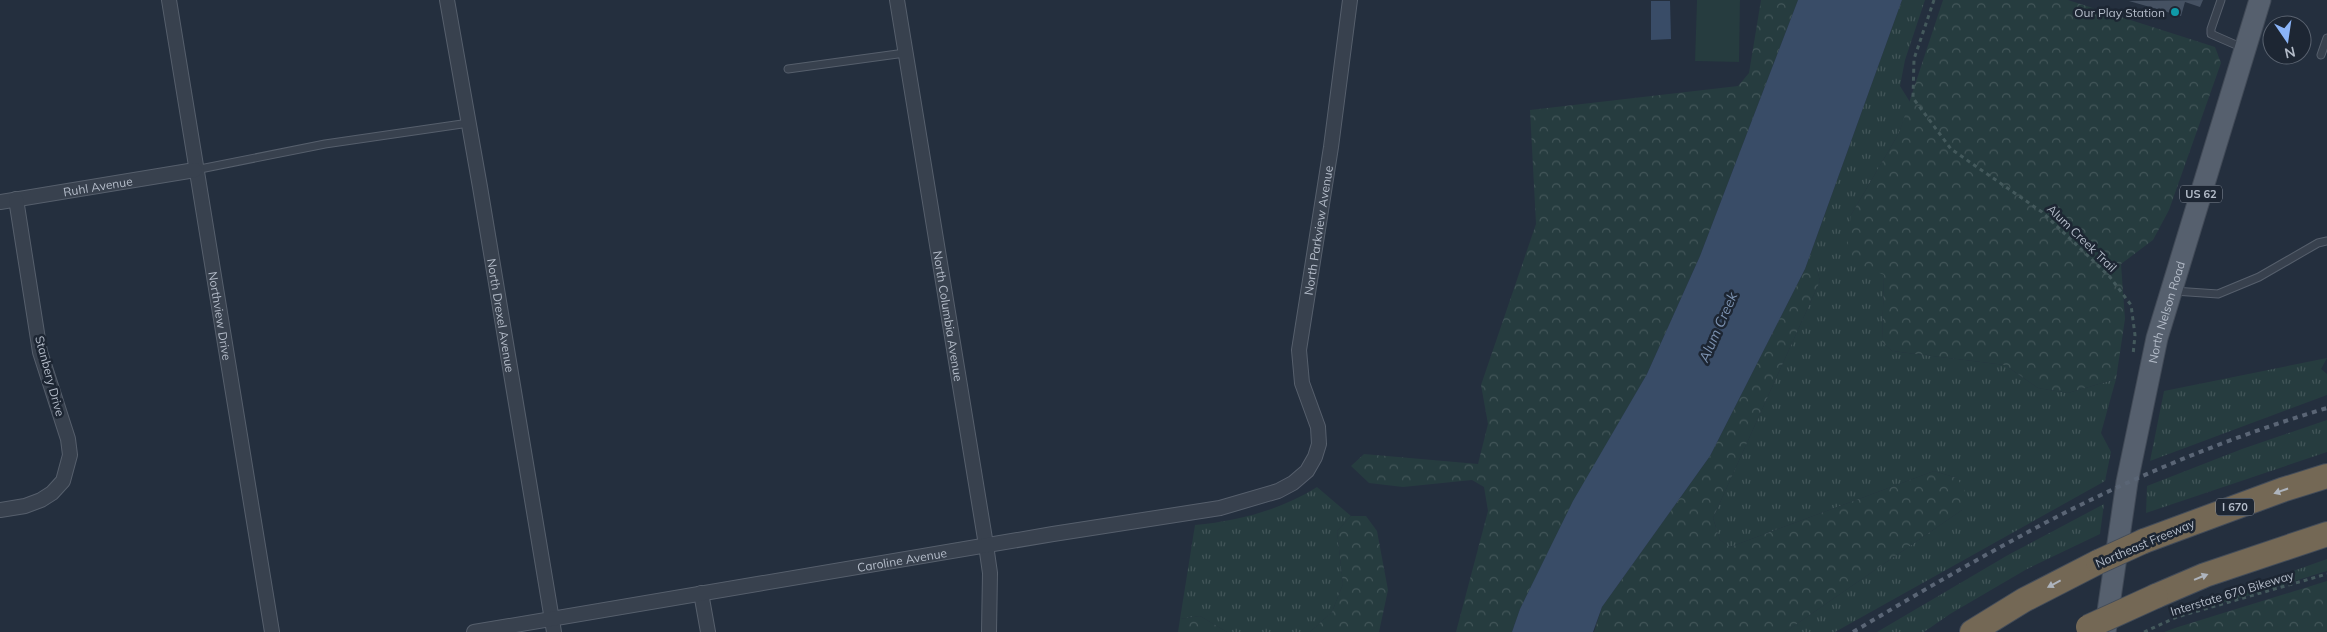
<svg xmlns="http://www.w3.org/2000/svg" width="2327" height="632" font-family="Mulish,sans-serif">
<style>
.grass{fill:url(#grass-tufts)}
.forest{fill:url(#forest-crowns)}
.pitch{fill:#263c3f}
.water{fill:#394c67}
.building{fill:#455162}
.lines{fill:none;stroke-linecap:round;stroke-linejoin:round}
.service-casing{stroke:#565f6c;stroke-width:9}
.minor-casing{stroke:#565f6c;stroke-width:16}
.primary-casing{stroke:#414a57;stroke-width:23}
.motorway-casing{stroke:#434c59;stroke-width:26}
.path{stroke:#44595c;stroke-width:3;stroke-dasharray:4 4;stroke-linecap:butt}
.service{stroke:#38414e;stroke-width:7}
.minor{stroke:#38414e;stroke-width:14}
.primary{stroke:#56606e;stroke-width:21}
.motorway{stroke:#746855;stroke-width:24}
.rail{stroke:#5a6575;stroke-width:4;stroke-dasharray:5 5;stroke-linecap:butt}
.motorway-bridge-casing{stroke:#434c59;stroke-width:26;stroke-linecap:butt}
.motorway-bridge{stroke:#746855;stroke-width:24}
.oneway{fill:#aeb4bd}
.culture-dot{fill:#0f9aa8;stroke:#1d2633;stroke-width:2}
.labels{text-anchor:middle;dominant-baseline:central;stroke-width:5;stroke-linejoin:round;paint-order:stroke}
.shield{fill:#1d2633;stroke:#878f9c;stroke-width:1}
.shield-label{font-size:11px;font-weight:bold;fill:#b4bcc9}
.poi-label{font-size:12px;fill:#b4bcc9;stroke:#1d2633;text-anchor:end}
.street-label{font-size:12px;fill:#b4bcc9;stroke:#1d2633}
.water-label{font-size:14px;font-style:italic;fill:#7c92b1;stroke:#1d2633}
</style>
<defs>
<pattern id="grass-tufts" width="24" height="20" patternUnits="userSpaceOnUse" patternTransform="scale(1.25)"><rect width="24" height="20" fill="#263c3f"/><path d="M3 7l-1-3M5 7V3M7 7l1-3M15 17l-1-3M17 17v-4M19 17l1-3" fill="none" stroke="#435659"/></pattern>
<pattern id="forest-crowns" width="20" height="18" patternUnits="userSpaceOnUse" patternTransform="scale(1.25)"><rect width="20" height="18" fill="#263c3f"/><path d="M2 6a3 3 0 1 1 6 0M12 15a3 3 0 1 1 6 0" fill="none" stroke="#435659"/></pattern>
</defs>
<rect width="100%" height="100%" fill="#242f3e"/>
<g class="grass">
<polygon points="1902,0 1925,0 1905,60 1900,86 1910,102 1899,133 1851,215 1884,275 1882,342 1892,351 2005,365 2038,388 2068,393 2116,379 2101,433 2111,452 2105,481 1835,632 1785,632 1962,510 1957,478 1934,471 1730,547 1720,540 1713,518 1820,281 1817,269 1805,269"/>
<polygon points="2327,358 2321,369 2327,374 2327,395 2150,461 2164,391"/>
<polygon points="2327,420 2327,452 2146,513 2147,486 2242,449"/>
<path d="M1317,487L1351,516L1337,531L1343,584L1332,612L1310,632H1227L1200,616L1180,619L1195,525C1238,521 1281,510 1317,487Z"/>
<polygon points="2104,504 2100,534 2027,569 1950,614 1924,632 1877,632 2008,555"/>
<polygon points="2327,559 2327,571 2241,598 2173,615 2173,613"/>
</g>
<g class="forest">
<polygon points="1761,0 1798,0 1700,256 1647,374 1573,502 1520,609 1512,632 1456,632 1488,511 1484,487 1472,480 1403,487 1369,483 1351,466 1364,454 1478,464 1488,424 1481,385 1536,224 1530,110 1738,86 1749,73"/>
<polygon points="1943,0 2068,0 2215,47 2221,63 2169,210 2153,240 2121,264 2125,319 2116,379 2068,393 2038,388 2005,365 1892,351 1882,342 1884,275 1845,258 1851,215 1899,133"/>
<polygon points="1805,269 1817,269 1820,281 1713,518 1720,540 1730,547 1934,471 1957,478 1965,491 1962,510 1785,632 1594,632 1602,607 1710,456"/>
<polygon points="1351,516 1366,516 1377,531 1388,590 1379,632 1310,632 1332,612 1343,584 1337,531"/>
<polygon points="2327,581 2327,632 2164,632 2178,627"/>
<polygon points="1200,616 1227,632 1178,632 1180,619"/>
</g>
<polygon class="pitch" points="1697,0 1740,0 1739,62 1695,61"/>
<g class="water">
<polygon points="1798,0 1902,0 1805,269 1710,456 1602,607 1593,632 1512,632 1520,609 1573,501 1647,374 1700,256"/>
<polygon points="1651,1 1670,1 1671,39 1651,40"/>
</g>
<polygon class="building" points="2203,0 2200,7 2185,2 2181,16 2129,1"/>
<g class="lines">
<defs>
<g id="service">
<polyline points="2221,0 2211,29 2211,34 2243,48"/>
<polyline points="2321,55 2327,38"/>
<polyline points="788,69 905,53"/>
<polyline points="195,170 325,144 469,123"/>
<polyline points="2174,291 2218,294 2259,277 2318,243 2327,241"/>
</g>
<g id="minor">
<path id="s1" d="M169,0L272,632"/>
<path id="s2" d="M447,0L480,187L554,632"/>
<path id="s3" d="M897,0L986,545L990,573L989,632"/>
<path id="s4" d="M0,202L195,170"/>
<polyline points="0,510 25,506 41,500 52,493 63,481 70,455 68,439 40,352 16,199"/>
<polyline points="701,593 708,632"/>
<path id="s5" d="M474,632L1053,534L1220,508L1278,491L1293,483L1307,471L1315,457L1319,444L1318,427L1302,383L1299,350L1331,147L1350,0"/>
</g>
<g id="primary">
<path id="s6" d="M2105,632L2127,482L2157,338L2260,0"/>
</g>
<g id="motorway">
<polyline points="2144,541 2282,490 2327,476"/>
<polyline points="2156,596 2205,575 2327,534"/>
<polyline points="1972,632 2024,600 2098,562"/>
</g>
</defs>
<use href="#service" class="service-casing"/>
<use href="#minor" class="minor-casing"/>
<use href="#primary" class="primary-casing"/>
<use href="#motorway" class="motorway-casing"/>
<g class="path">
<polyline points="1934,0 1914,59 1913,98 1951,149 2042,212 2110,277 2131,305 2135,335 2133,355"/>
<polyline points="2144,632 2177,617 2327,574"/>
</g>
<use href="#service" class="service"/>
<use href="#minor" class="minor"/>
<use href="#primary" class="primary"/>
<use href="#motorway" class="motorway"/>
<path class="rail" d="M1853,632C1907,600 1961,568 2017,538C2115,484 2220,440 2327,408"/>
<defs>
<g id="motorway-bridge">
<polyline points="2098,562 2144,541"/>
<polyline points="2088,627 2156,596"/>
</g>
</defs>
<use href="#motorway-bridge" class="motorway-bridge-casing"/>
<use href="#motorway-bridge" class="motorway-bridge"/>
</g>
<defs><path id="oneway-solid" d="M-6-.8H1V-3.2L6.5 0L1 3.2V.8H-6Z" transform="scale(1.25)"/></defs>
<g class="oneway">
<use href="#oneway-solid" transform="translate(2281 491) rotate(161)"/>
<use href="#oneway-solid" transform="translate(2201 577) rotate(-22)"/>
<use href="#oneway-solid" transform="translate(2054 584) rotate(152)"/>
</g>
<circle class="culture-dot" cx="2175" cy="12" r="5"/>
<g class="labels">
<g class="shield">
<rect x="2180" y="185.5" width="42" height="17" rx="4"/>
<rect x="2216" y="498.5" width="38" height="17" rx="4"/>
</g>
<g class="shield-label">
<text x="2201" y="194">US 62</text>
<text x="2235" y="507">I 670</text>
</g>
<g class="poi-label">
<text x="2165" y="12">Our Play Station</text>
</g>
<g class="street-label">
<text stroke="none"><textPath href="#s4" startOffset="99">Ruhl Avenue</textPath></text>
<text stroke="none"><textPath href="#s5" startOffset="1100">North Parkview Avenue</textPath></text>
<text transform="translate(2082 238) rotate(44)">Alum Creek Trail</text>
<text stroke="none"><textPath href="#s6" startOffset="326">North Nelson Road</textPath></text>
<text stroke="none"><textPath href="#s1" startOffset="320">Northview Drive</textPath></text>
<text stroke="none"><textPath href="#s2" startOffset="320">North Drexel Avenue</textPath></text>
<text stroke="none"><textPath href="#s3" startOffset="320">North Columbia Avenue</textPath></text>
<text transform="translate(50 376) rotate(75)">Stanbery Drive</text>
<text transform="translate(2145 543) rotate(-23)">Northeast Freeway</text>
<text stroke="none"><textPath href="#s5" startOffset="434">Caroline Avenue</textPath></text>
<text transform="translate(2232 593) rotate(-17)">Interstate 670 Bikeway</text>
</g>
<g class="water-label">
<text transform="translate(1718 327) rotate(-66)">Alum Creek</text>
</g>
</g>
<g transform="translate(2287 40) rotate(167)"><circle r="24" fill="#1d2633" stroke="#59626f"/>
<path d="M0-4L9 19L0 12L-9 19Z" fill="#8ab4f8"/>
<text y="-8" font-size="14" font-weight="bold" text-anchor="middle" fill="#b4bcc9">N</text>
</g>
</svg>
